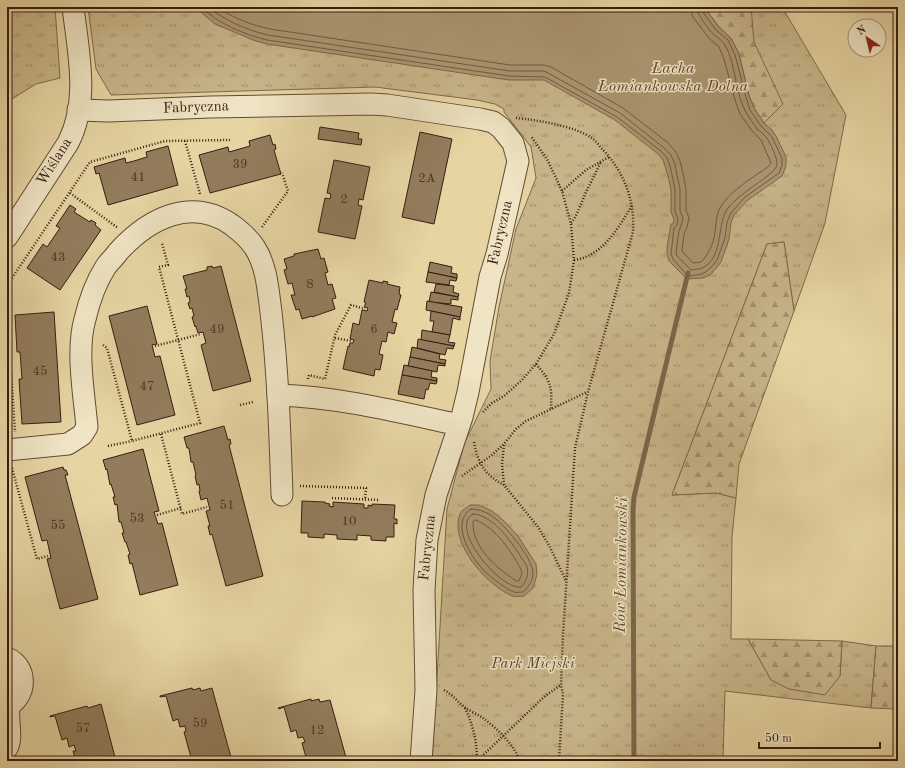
<svg xmlns="http://www.w3.org/2000/svg" width="905" height="768" font-family="'Old Standard TT',serif">
<style>
.grass{fill:url(#grass-tufts);stroke:#80694d}
.forest{fill:url(#forest-firs);stroke:#80694d}
.water{fill:#ab9671;stroke:#7d654a}
.lines{fill:none;stroke-linecap:round;stroke-linejoin:round}
.shore{stroke:#725940;stroke-width:1}
.stream{stroke:#7d654a;stroke-width:5}
.building{fill:#927c5c;stroke:#381c10}
.minor-casing{stroke:#644a35;stroke-width:23}
.path{stroke:#381c10;stroke-width:2.5;stroke-dasharray:1 2;stroke-linecap:butt}
.minor{stroke:#efe4c3;stroke-width:21}
.labels{text-anchor:middle;dominant-baseline:central;stroke-width:3;stroke-linejoin:round;paint-order:stroke}
.number-label{font-size:13px;fill:#4e3423}
.street-label{font-size:15px;fill:#381c10;stroke:#efe4c3}
.park-label{font-size:15px;font-style:italic;fill:#5c422e;stroke:#efe4c3}
.water-label{font-size:16px;font-style:italic;fill:#604732;stroke:#efe4c3}
</style>
<defs>
<pattern id="grass-tufts" width="24" height="20" patternUnits="userSpaceOnUse"><rect width="24" height="20" fill="#c8b68a"/><path d="M3 7l-1-3M5 7V3M7 7l1-3M15 17l-1-3M17 17v-4M19 17l1-3" fill="none" stroke="#a3936f"/></pattern>
<pattern id="forest-firs" width="22" height="20" patternUnits="userSpaceOnUse"><rect width="22" height="20" fill="#c8b68a"/><path d="M5 1l3.5 6h-7zM16 11l3.5 6h-7z" fill="#a3936f"/></pattern>
</defs>
<rect width="100%" height="100%" fill="#e6d5a3"/>
<filter id="stains"><feTurbulence type="fractalNoise" baseFrequency=".005" numOctaves="4"/><feColorMatrix values="0 0 0 0 .2 0 0 0 0 .09 0 0 0 0 .02 0 0 0 .5 -.17"/></filter>
<radialGradient id="worn" r=".72"><stop offset=".6" stop-color="#630" stop-opacity="0"/><stop offset="1" stop-color="#630" stop-opacity=".3"/></radialGradient>
<g class="grass">
<polygon points="7,7 55,7 60,78 36,84 7,102"/>
<polygon points="88,7 782,7 846,115 825,223 794,311 784,242 767,244 672,495 716,493 736,498 732,537 731,639 748,639 771,680 840,676 842,641 876,646 871,708 725,691 723,761 432,761 447,509 464,444 491,389 490,361 499,307 516,229 536,178 531,147 504,112 504,109 495,104 477,100 375,87 111,95 96,69"/>
</g>
<g class="forest">
<polygon points="704,7 751,7 754,42 783,104 764,123 754,108 749,96 739,54 731,38 719,27"/>
<polygon points="784,242 794,311 739,464 736,498 716,493 672,495 767,244"/>
<polygon points="748,639 842,641 840,676 825,695 789,689 771,680"/>
<polygon points="876,646 898,646 898,709 871,708"/>
</g>
<g class="water">
<polygon points="195,7 704,7 719,27 731,38 739,54 749,96 754,108 764,123 772,130 776,136 786,157 786,166 782,176 748,200 734,215 731,223 729,239 721,262 718,266 710,275 703,278 687,279 669,261 667,254 667,247 671,224 673,224 674,219 671,212 671,190 668,176 663,160 658,154 615,120 544,80 509,80 267,44 253,40 215,24"/>
<path d="M470,505H479L492,511L504,521L518,536L536,564L537,575L533,588L524,596C520,596 515,597 512,596C488,585 458,552 458,525C458,520 459,514 462,511C464,509 467,507 470,505Z"/>
</g>
<g class="lines">
<g class="shore">
<path d="M201,7C219,24 243,34 267,40L509,76L545,77L617,117L661,151L667,158L670,166L675,189V212L678,219L677,225L674,228L671,254L673,259L687,275L690,276L702,274L707,271L714,264L717,260L725,238L727,222L731,213L745,197L779,173L782,165V158L772,137L761,126L750,110L746,97L735,55L728,40L716,30L702,11V7"/>
<path d="M208,7C226,21 246,30 268,35L510,71H544L548,73L620,113L663,147L671,155L675,164L677,175L680,189V211L683,218L681,226L679,231L676,252L677,256L691,270C694,269 699,270 702,268C723,259 717,227 726,211C735,195 775,175 777,165C778,159 770,142 766,137C764,134 760,132 757,129C754,124 750,119 747,114C734,93 737,66 725,45C722,40 718,38 714,35C709,30 697,14 696,7"/>
<path d="M218,7C232,18 252,25 270,29L510,65H544L551,67L623,108L667,142L676,152L680,161L683,173L686,189V210L689,218L687,227L684,234L682,251L693,263L701,262C708,255 714,243 715,232C716,224 716,216 720,208C730,190 753,178 769,166L771,163L761,140L753,132L740,114L735,100L724,59L719,47L709,38L693,17L690,7"/>
<path d="M471,509C478,509 483,511 489,514C503,522 533,558 533,573C533,581 528,587 523,592C520,592 516,593 514,592C504,588 486,574 480,566C468,552 451,522 471,509Z"/>
<path d="M473,514C493,515 511,541 521,557C523,560 526,564 527,567C529,575 526,582 521,587C500,590 448,527 473,514Z"/>
<path d="M476,520C497,529 510,550 521,569L522,573L519,581H516C497,568 472,548 473,522Z"/>
</g>
<polyline class="stream" points="634,761 633,511 634,497 688,273"/>
</g>
<g class="building">
<polygon points="320,127 359,133 358,139 362,139 361,145 318,139"/>
<polygon points="420,132 452,139 434,224 402,217"/>
<polygon points="270,135 273,145 275,144 276,149 274,150 281,174 210,193 199,155 228,147 229,152 250,146 249,141"/>
<polygon points="168,146 178,185 108,205 99,173 96,174 94,167 125,158 126,163 134,161 147,157 146,152"/>
<polygon points="334,160 370,167 363,200 359,199 358,205 362,206 355,239 318,232 325,198 330,199 331,194 327,193"/>
<polygon points="70,205 76,209 74,212 90,222 91,220 96,223 95,225 101,230 60,290 27,268 43,244 47,247 60,228 56,226"/>
<polygon points="318,249 321,259 324,258 328,272 325,273 328,285 332,284 336,298 332,299 335,309 312,317 312,316 302,319 299,309 296,310 291,295 295,295 292,283 288,284 284,270 287,269 284,259 294,256 294,254"/>
<polygon points="430,262 452,267 451,273 457,274 457,278 428,272"/>
<polygon points="212,266 213,268 221,266 251,381 213,391 201,345 206,343 203,332 198,333 196,326 195,327 192,317 194,316 192,308 190,309 188,303 190,302 189,296 187,297 185,289 187,289 183,276 207,270 207,267"/>
<polygon points="428,272 457,278 456,281 450,280 449,285 426,282"/>
<polygon points="369,280 383,283 383,281 388,282 387,284 400,287 399,294 401,295 397,310 395,309 392,322 397,323 394,334 388,332 386,342 382,341 379,354 383,355 380,370 375,369 374,376 343,369 348,346 349,347 350,343 353,343 354,340 350,339 353,323 359,325 362,310 367,311 368,308 364,307 366,303 364,302"/>
<polygon points="436,284 454,286 453,292 459,294 458,297 434,292"/>
<polygon points="431,292 458,297 458,300 451,299 451,304 429,302"/>
<polygon points="427,301 462,307 460,317 426,310"/>
<polygon points="147,306 157,344 152,345 155,357 160,356 175,415 137,425 109,316"/>
<polygon points="431,311 460,317 460,320 453,318 450,335 432,332 434,321 430,321"/>
<polygon points="54,312 61,422 22,424 19,379 22,379 20,352 17,352 15,315"/>
<polygon points="422,330 450,335 448,342 455,343 454,346 421,340"/>
<polygon points="418,339 454,346 453,349 447,348 445,355 417,348"/>
<polygon points="412,347 440,354 439,359 446,360 445,364 410,357"/>
<polygon points="410,357 445,364 445,366 438,365 437,372 408,366"/>
<polygon points="404,365 432,371 431,377 437,378 437,381 402,375"/>
<polygon points="402,375 437,381 436,384 430,383 428,390 426,389 424,399 398,394"/>
<polygon points="224,426 228,440 230,439 231,444 229,445 263,576 226,586 212,534 210,535 208,526 210,526 206,511 210,510 207,498 201,500 199,491 200,491 199,484 197,485 195,476 196,475 193,462 191,462 189,448 187,448 184,437"/>
<polygon points="143,449 159,511 154,512 158,524 162,523 178,585 140,595 132,563 130,564 128,555 130,554 126,542 125,542 122,533 124,533 121,522 119,522 117,504 115,505 113,497 115,497 111,484 110,485 107,469 106,470 103,460"/>
<polygon points="63,467 64,470 66,470 68,475 65,475 98,599 60,609 47,559 51,558 47,540 42,541 25,477"/>
<polygon points="302,501 325,502 325,503 330,504 329,506 333,507 333,502 364,504 364,508 368,508 368,505 372,506 372,504 395,505 394,519 397,519 397,524 394,523 394,537 386,537 386,541 371,540 371,536 357,535 357,540 337,539 337,535 324,534 324,538 308,537 308,533 301,533"/>
<polygon points="192,688 193,690 200,688 201,691 212,688 232,761 192,761 184,732 186,731 185,726 180,727 178,719 173,721 166,696 160,697 160,696"/>
<polygon points="311,699 311,701 319,699 320,702 330,700 347,761 307,761 302,743 305,742 303,737 298,738 296,730 291,732 284,707 279,709 278,708"/>
<polygon points="101,704 116,761 76,761 73,751 76,751 74,745 69,747 67,738 62,740 55,716 50,717 50,716 87,706 88,708"/>
</g>
<g class="lines">
<defs>
<g id="minor">
<polyline points="78,110 109,111 210,107 371,104 387,105 480,119 493,122 501,128 513,143 518,161 497,254 490,277 468,392 462,417 436,495 427,540 424,590 426,690 421,761"/>
<path d="M7,237L68,143C90,101 78,51 73,7"/>
<path d="M278,395C339,397 399,412 459,425"/>
<path d="M7,450L68,444L82,435L87,427C84,394 76,350 85,319C89,302 95,284 105,268C108,263 114,258 118,252C148,219 191,196 232,225C240,231 249,238 255,248C267,267 268,290 271,312C278,372 280,434 282,495"/>
<path d="M7,658C28,667 27,697 7,706"/>
<path d="M7,748C13,738 7,719 9,706"/>
</g>
</defs>
<use href="#minor" class="minor-casing"/>
<g class="path">
<path d="M516,118C537,120 576,126 593,139C597,142 600,147 603,150C625,173 635,202 633,232L588,392L575,448L563,635L561,685L563,694L559,761"/>
<polyline points="185,141 200,194"/>
<polyline points="562,191 586,170 609,157"/>
<polyline points="70,193 118,228"/>
<path d="M571,223C579,213 581,202 587,190C592,180 597,171 601,161"/>
<polyline points="262,227 288,191 282,173"/>
<path d="M574,260C603,256 617,229 632,206"/>
<polyline points="7,289 10,281 90,162 165,141 230,140"/>
<polyline points="7,312 15,432"/>
<polyline points="335,338 351,341"/>
<polyline points="103,345 107,348 132,441 200,423 159,267 168,265 162,243"/>
<polyline points="155,346 201,334"/>
<path d="M536,364C551,381 552,386 551,409"/>
<polyline points="308,379 309,375 325,379 335,335 351,305 365,309"/>
<polyline points="240,405 253,402"/>
<polyline points="483,412 492,403 504,396 522,380 536,364 554,334 569,293 574,260 571,224 562,191 548,161 531,136"/>
<polyline points="161,434 182,514 207,507"/>
<path d="M474,442C478,464 485,475 504,485"/>
<polyline points="504,445 502,464 504,485 538,527 550,547 566,581"/>
<polyline points="108,446 132,441"/>
<polyline points="12,468 37,559 48,556"/>
<polyline points="462,476 492,455 504,444 516,429 526,421 587,392"/>
<polyline points="300,486 366,488 365,500"/>
<polyline points="332,498 378,500"/>
<polyline points="157,515 181,508"/>
<path d="M444,690C452,694 457,701 463,706C469,711 478,714 484,719C498,729 514,745 520,761"/>
<path d="M465,708C473,725 477,741 477,761"/>
<polyline points="477,761 545,696 561,685"/>
</g>
<use href="#minor" class="minor"/>
</g>
<g class="labels">
<g class="number-label">
<text x="240" y="164">39</text>
<text x="138" y="177">41</text>
<text x="427" y="178">2A</text>
<text x="344" y="199">2</text>
<text x="58" y="257">43</text>
<text x="310" y="284">8</text>
<text x="217" y="329">49</text>
<text x="374" y="329">6</text>
<text x="40" y="371">45</text>
<text x="147" y="386">47</text>
<text x="227" y="505">51</text>
<text x="137" y="518">53</text>
<text x="349" y="521">10</text>
<text x="58" y="525">55</text>
<text x="200" y="723">59</text>
<text x="83" y="728">57</text>
<text x="317" y="730">12</text>
</g>
<g class="street-label">
<text transform="translate(196 108) rotate(-2)">Fabryczna</text>
<text transform="translate(55 162) rotate(-58)">Wiślana</text>
<text transform="translate(501 233) rotate(-77)">Fabryczna</text>
<text transform="translate(428 548) rotate(-84)">Fabryczna</text>
</g>
<g class="park-label">
<text x="533" y="664">Park Miejski</text>
</g>
<g class="water-label">
<text x="673" y="69">Łacha<tspan x="673" dy="18">Łomiankowska Dolna</tspan></text>
<text transform="translate(622 565) rotate(-89)">Rów Łomiankowski</text>
</g>
</g>
<rect width="905" height="768" fill="none" stroke="#e6d5a3" stroke-width="24"/>
<rect x="8" y="8" width="889" height="752" fill="none" stroke="#381c10" stroke-width="2"/>
<rect x="12" y="12" width="881" height="744" fill="none" stroke="#381c10"/>
<g transform="translate(867 38) rotate(325)"><circle r="19" fill="#efe4c3" stroke="#a6947b"/>
<path d="M0-3L7 15L0 10L-7 15Z" fill="#8f2418"/>
<text y="-6" font-size="11" font-weight="bold" text-anchor="middle" fill="#381c10">N</text>
</g>
<path d="M759 742v6h121v-6" fill="none" stroke="#381c10" stroke-width="2"/>
<text x="765" y="742" font-size="12" fill="#381c10" stroke="#efe4c3" stroke-width="3" paint-order="stroke">50 m</text>
<rect width="100%" height="100%" filter="url(#stains)"/>
<rect width="100%" height="100%" fill="url(#worn)"/>
</svg>
